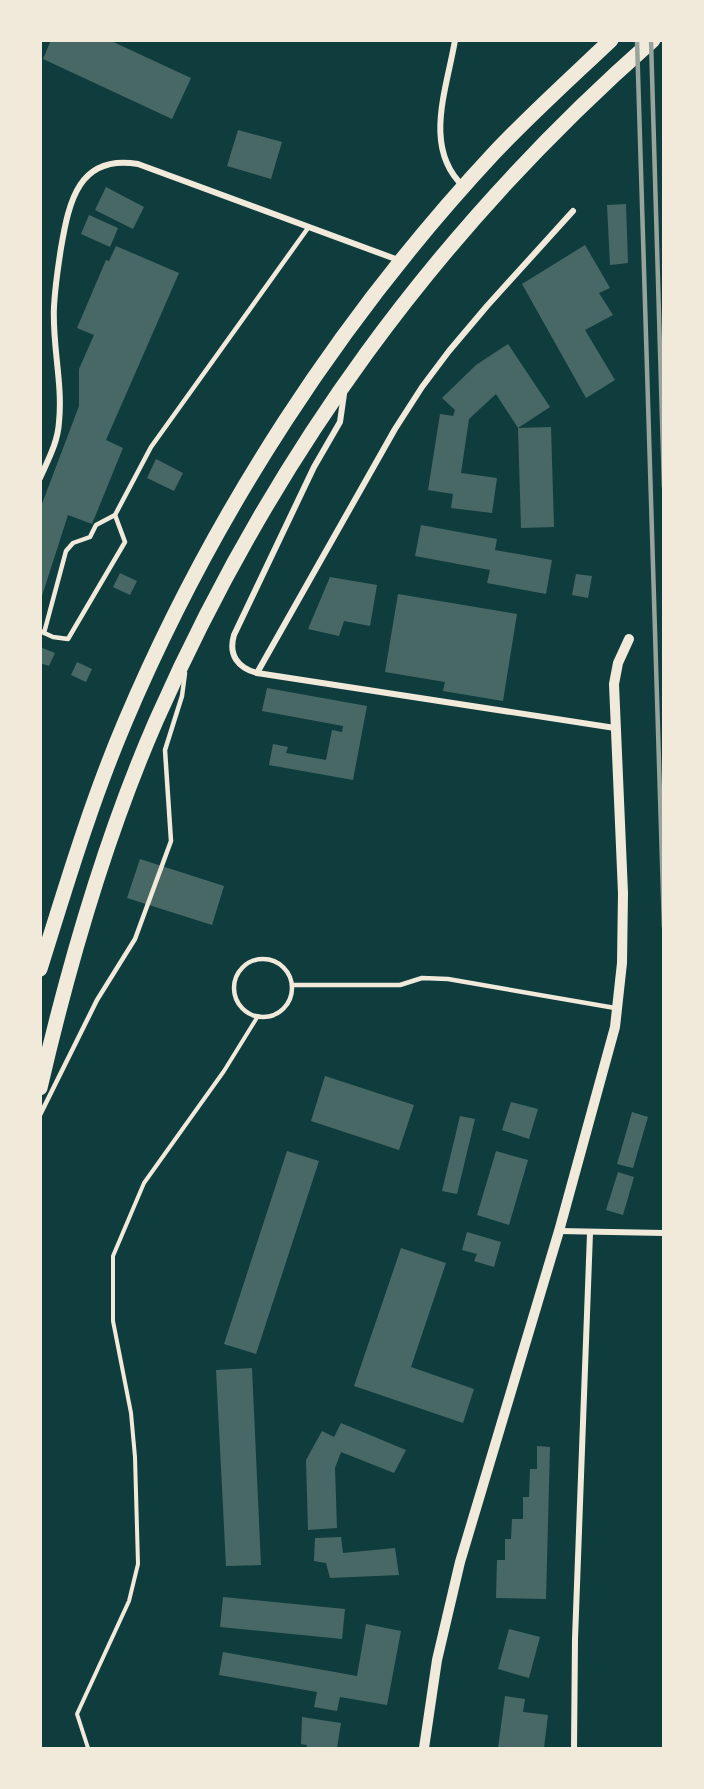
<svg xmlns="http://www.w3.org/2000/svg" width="704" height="1789" font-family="Manrope,sans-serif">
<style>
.building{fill:#486865}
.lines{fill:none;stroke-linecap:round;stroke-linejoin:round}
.path{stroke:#f1e9da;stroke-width:4}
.service{stroke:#f1e9da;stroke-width:4.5}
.minor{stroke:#f1e9da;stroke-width:6}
.tertiary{stroke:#f1e9da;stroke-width:10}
.primary{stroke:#f1e9da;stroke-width:15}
.rail{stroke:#97a49c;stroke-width:4.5}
</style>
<rect width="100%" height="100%" fill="#0f3d3e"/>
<g class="building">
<polygon points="51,40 109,40 191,78 172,119 43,59"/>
<polygon points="238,130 282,142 271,179 227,166"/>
<polygon points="106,187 144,207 133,229 95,210"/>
<polygon points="626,204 628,263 610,265 607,205"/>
<polygon points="89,215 118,228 110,247 81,234"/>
<polygon points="585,245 610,288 599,293 613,315 585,330 615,380 586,398 522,284"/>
<polygon points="116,246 179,273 106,440 123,448 92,524 68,515 40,602 40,509 79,406 79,369 94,335 77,328 106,260 109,261"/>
<polygon points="508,344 550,407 518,428 496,394 469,419 461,473 497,478 492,513 451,508 453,494 428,490 440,414 453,416 455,410 442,398 476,365"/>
<polygon points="551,427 554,527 521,528 518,428"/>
<polygon points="156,459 183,473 174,491 147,478"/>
<polygon points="421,525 497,539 495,550 552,560 546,594 487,583 490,570 415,556"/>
<polygon points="120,573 137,581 130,595 113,587"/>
<polygon points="576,574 592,576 588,598 572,595"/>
<polygon points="330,577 377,585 370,626 344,621 339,636 308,629"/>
<polygon points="398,594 517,614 503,701 443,691 445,682 385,672"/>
<polygon points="40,647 55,653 49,666 40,663"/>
<polygon points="77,662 92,669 86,682 71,675"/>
<polygon points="267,688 367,706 353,780 269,765 273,744 288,747 286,753 326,760 332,730 342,732 343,726 262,711"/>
<polygon points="140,859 224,886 212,925 127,898"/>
<polygon points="325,1076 414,1105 399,1150 311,1121"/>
<polygon points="511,1102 538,1109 529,1139 502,1130"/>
<polygon points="632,1112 648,1117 633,1168 617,1164"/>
<polygon points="460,1116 475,1119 457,1194 442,1191"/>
<polygon points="287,1151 319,1161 256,1354 224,1344"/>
<polygon points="496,1151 528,1160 509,1225 477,1215"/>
<polygon points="618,1172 634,1177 623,1215 606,1210"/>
<polygon points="467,1232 501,1242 494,1267 474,1261 477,1254 462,1250"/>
<polygon points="401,1248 446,1263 411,1367 474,1389 463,1423 354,1386"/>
<polygon points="252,1368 261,1565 226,1566 216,1370"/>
<polygon points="341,1423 406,1450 394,1473 341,1452 335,1468 337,1528 308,1530 306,1460 322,1431 334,1437"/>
<polygon points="537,1446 550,1447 546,1599 496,1598 497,1560 505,1560 505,1539 511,1539 512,1519 523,1519 523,1497 529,1497 530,1469 537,1469"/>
<polygon points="341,1537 343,1553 395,1548 399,1575 330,1578 326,1563 314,1561 315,1538"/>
<polygon points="223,1597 345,1609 342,1639 220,1627"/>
<polygon points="366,1624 401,1631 387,1705 340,1697 337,1711 314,1707 317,1692 219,1675 223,1652 357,1676"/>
<polygon points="509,1629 540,1637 529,1678 498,1669"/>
<polygon points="505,1696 525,1699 523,1712 548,1715 544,1748 498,1748"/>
<polygon points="302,1717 341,1723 337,1748 306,1748 307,1745 301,1744"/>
</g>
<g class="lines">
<polyline class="path" points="88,1748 77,1714 129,1601 138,1564 135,1457 131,1413 113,1321 113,1256 144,1183 224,1071 258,1016"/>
<g class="service">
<polyline points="115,515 151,447 308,228"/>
<polyline points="40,631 53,637 68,639 125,542 115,515 96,525 90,537 73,543 66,551 44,633"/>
<circle cx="263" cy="988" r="29"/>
<polyline points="292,985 400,985 422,978 448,979 615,1008"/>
<polyline points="40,1115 97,1000 135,939 171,841 165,750 182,696 185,673"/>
</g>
<g class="minor">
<path d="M455,40C447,89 422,148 464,187"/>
<path d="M344,394L340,422L314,467L234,635C228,655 238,668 257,673L615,728"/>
<path d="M40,478C48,460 58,442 59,422C63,384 52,345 54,307C55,287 58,267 61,248C69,201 79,154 138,164L401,261"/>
<polyline points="257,673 395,429 422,387 449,351 487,306 573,211"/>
<polyline points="559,1231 664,1233"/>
<polyline points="574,1748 575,1639 590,1233"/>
</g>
<polyline class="tertiary" points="424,1748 437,1660 460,1562 559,1231 615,1027 622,963 623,893 614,684 618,663 629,639"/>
<g class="primary">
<path d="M40,969C66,886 91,802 125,722C213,514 341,317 495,152C532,113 572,77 611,40"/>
<path d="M40,1088C69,963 105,838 156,721C273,456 435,232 653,40"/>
</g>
<g class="rail">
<polyline points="637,40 664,927"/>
<polyline points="651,40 664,487"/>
</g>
</g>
<rect width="704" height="1789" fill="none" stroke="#f1e9da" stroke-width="84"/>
</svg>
